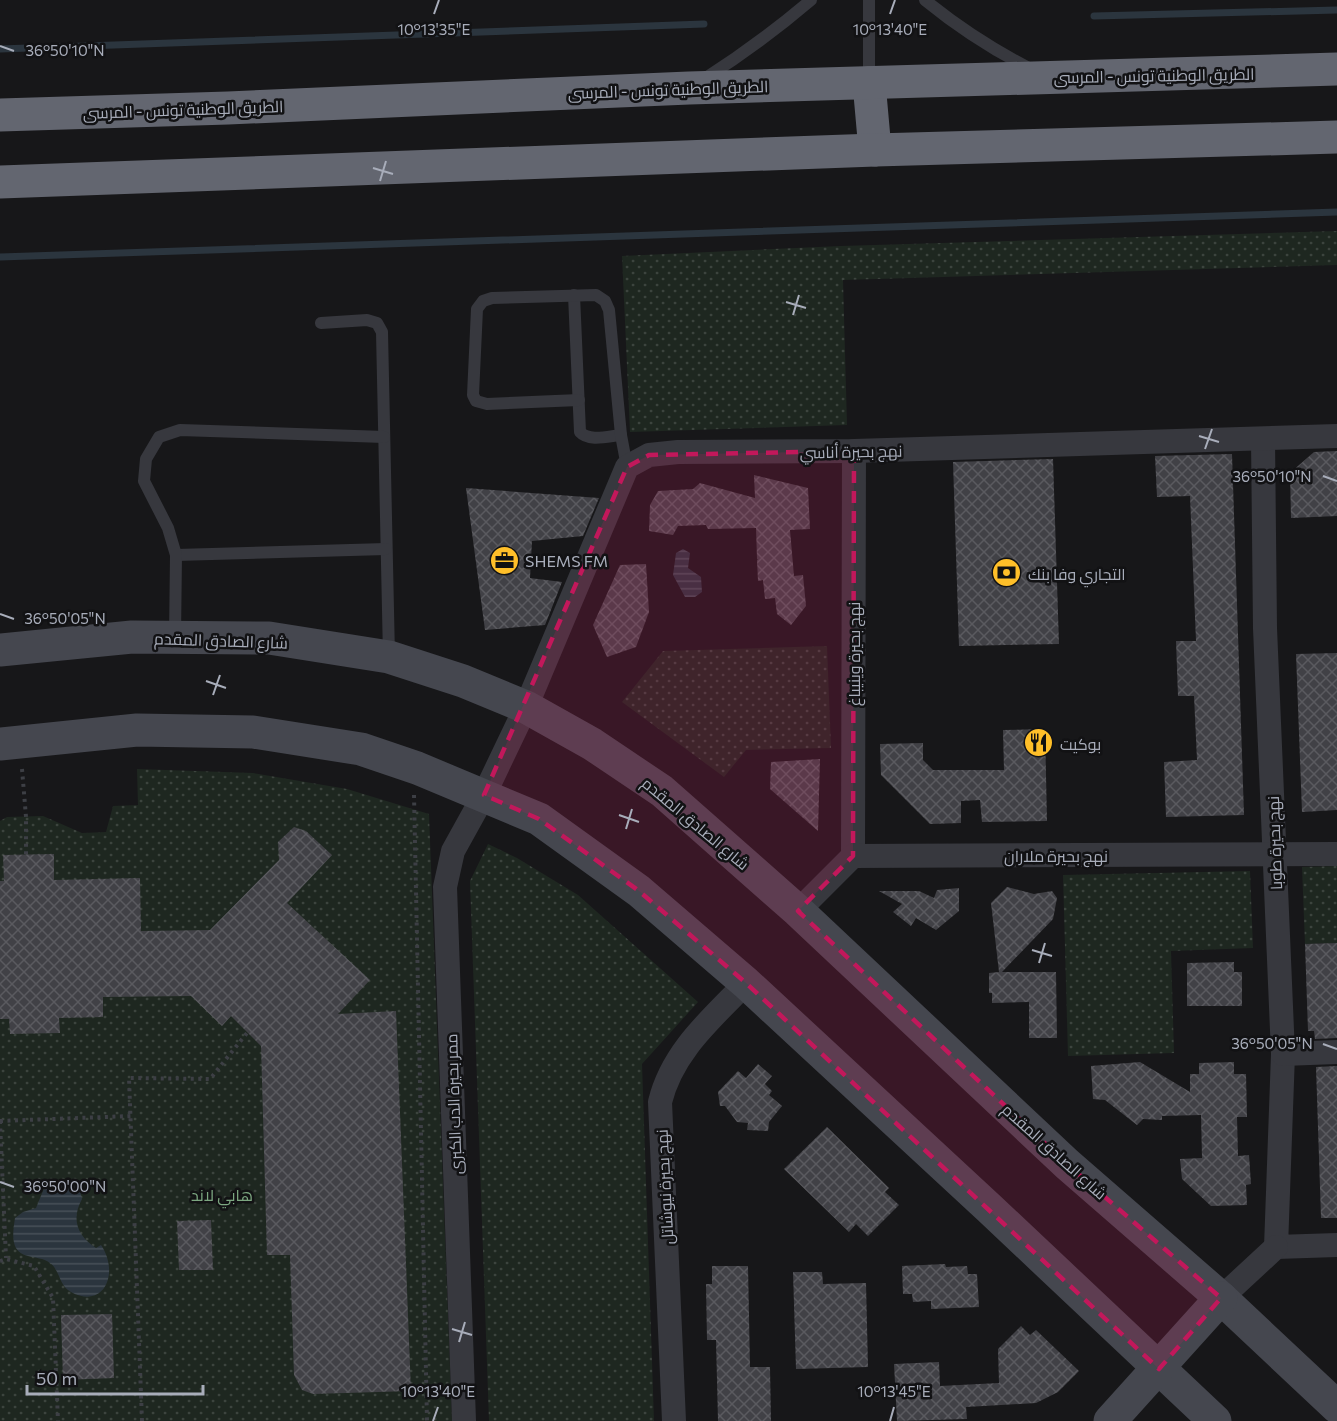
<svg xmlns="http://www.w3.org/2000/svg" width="1337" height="1421" font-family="Commissioner,Cairo,sans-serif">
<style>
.grass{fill:url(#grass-dots)}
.water{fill:url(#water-rules)}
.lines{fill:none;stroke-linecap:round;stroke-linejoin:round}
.stream{stroke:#2b353e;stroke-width:7}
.building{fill:url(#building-cross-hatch)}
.path{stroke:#3d3f45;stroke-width:4;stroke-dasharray:3 4.5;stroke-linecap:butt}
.lane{stroke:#37383e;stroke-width:12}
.street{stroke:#37383e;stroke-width:24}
.secondary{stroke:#45474f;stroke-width:33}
.highway{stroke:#636670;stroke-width:33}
.marked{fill:#c2185b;fill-opacity:0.2;stroke:#c2185b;stroke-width:4.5;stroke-dasharray:12 8;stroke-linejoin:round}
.ticks{fill:none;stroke:#a8adba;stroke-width:2}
.labels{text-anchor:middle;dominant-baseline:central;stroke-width:5;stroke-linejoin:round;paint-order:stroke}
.street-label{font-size:16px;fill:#a8adba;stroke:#121214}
.poi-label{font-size:16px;fill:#a8adba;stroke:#121214;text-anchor:start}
.park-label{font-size:16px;fill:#7da781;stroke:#121214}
.ticks-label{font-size:15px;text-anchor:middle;fill:#a8adba;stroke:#121214;stroke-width:5;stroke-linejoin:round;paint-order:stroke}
</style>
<defs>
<pattern id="grass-dots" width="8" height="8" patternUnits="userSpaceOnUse" patternTransform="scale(1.5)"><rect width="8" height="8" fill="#1e2720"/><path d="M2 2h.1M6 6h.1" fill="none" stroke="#3c443e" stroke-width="1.8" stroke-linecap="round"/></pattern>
<pattern id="water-rules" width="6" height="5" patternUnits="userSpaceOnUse" patternTransform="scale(1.5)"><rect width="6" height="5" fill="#2b353e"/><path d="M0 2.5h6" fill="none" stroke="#475058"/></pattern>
<pattern id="building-cross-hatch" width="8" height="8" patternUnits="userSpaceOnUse" patternTransform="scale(1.5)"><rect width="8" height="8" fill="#414146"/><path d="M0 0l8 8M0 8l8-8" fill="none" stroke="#5a5a5f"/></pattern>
</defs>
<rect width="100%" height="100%" fill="#171719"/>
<g class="grass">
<polygon points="1337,231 1337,265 843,280 847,425 630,432 622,256 841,246"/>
<polygon points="827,646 831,748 746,750 724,777 622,702 663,651"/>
<polygon points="137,769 253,773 347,789 429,814 452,1421 0,1421 0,821 7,817 43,816 82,833 106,832 113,806 138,805"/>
<polygon points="488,844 517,858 578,895 698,1002 642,1064 654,1421 489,1421 470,881"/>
<polygon points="1337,866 1337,943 1305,944 1302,867"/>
<polygon points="1250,871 1253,948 1171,951 1174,1053 1068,1056 1063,875"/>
</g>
<g class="water">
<polygon points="683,549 690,553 688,568 701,577 702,592 695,597 685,597 673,575 676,553"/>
<path d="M69,1182L80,1191L82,1199C71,1219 77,1236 96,1248L101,1245C120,1273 104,1310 71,1292C59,1286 60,1270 50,1263C43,1258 36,1258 28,1256C9,1252 13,1232 15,1218L23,1212L36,1208L45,1186L54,1183Z"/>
</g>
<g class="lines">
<g class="stream">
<polyline points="1094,16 1337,10"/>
<polyline points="0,49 704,24"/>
<polyline points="0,257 1337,212"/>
</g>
</g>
<g class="building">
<polygon points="1337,451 1337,516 1291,518 1290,473 1314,452"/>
<polygon points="1232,454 1244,815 1166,817 1164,762 1197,760 1194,696 1178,696 1176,641 1196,641 1190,496 1157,497 1155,456"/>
<polygon points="1053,459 1059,644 959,646 953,462"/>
<polygon points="754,475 808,488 810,529 790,530 794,576 803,575 806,606 791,625 777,614 775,598 765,599 763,580 758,581 757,560 758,560 757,559 756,528 708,529 706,525 678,526 673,535 649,531 650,505 658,491 693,489 700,483 755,498"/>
<polygon points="466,488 599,498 583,536 532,541 530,578 562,582 545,625 485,630"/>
<polygon points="646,564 649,612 636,647 607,657 593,625 620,565"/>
<polygon points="1337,653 1337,810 1302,812 1296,654"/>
<polygon points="1045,729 1047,821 982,822 980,800 961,801 961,823 930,824 881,775 880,744 923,743 923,760 933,770 1004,770 1003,730"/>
<polygon points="820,759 818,831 770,789 771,762"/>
<polygon points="294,827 306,831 332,855 287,903 370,980 338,1014 396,1011 411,1391 313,1394 302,1390 294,1375 290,1255 267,1255 261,1046 231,1016 222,1026 191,996 103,997 103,1017 59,1018 60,1033 10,1034 9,1019 0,1019 0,881 4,881 3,855 54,854 54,880 140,878 141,931 210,930 279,860 278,842"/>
<polygon points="1007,887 1034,894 1052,891 1057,898 1053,919 1002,972 1056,972 1057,1038 1029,1038 1029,1002 992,1003 992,993 989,993 989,973 999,972 991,903"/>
<polygon points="959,888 959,911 936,930 916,918 911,926 893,912 902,904 879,891 919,891 934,898 937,890"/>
<polygon points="1337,943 1337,1038 1315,1039 1314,1031 1308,1031 1305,944"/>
<polygon points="1234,962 1234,972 1242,972 1242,1006 1187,1006 1187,963"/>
<polygon points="1140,1062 1190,1092 1190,1074 1199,1074 1199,1063 1234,1062 1234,1074 1246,1074 1247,1117 1237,1117 1238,1156 1249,1155 1251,1184 1246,1185 1247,1205 1211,1206 1182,1179 1180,1159 1202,1158 1201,1115 1162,1116 1162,1120 1143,1119 1137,1125 1105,1100 1093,1099 1091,1066"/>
<polygon points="758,1064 772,1076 765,1084 772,1091 769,1095 782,1106 769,1122 768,1131 747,1130 748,1123 737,1122 725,1106 720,1106 718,1092 738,1071 746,1078"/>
<polygon points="1337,1066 1337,1218 1321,1218 1316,1067"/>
<polygon points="827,1127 889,1188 885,1192 899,1205 868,1236 856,1224 849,1232 784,1169"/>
<polygon points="211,1220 213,1270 179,1270 177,1221"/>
<polygon points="945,1264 946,1267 967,1266 968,1274 977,1274 979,1307 931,1309 931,1301 913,1302 912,1294 903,1294 902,1266"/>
<polygon points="712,1266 748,1266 750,1367 770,1367 771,1421 718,1421 716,1340 707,1340 706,1284 712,1284"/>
<polygon points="793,1272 822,1272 823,1284 866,1283 868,1367 796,1369"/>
<polygon points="112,1314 114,1378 63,1380 61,1315"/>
<polygon points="1021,1326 1030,1335 1036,1330 1079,1371 1058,1392 1036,1403 966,1407 967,1419 897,1421 894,1364 939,1362 940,1386 999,1383 998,1349"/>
</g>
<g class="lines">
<g class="path">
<polyline points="22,769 26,817 26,855"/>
<polyline points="414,795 427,1421"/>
<polyline points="0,1121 6,1258"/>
<polyline points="0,1121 131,1116"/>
<polyline points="0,1261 6,1259 34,1266 53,1298 58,1421"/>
<polyline points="142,1421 129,1078 210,1079 247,1033"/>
</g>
<g class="lane">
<polyline points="869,0 869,81"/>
<path d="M925,0C958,27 992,49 1029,68"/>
<path d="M704,79C742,55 777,29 811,0"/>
<path d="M574,295L580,432C589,442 609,436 621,435"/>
<polyline points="321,323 367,320 377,323 382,332 389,656"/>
<polyline points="579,400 487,404 476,401 473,395 477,309 483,301 492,298 596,295 605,301 609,310 621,435 627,467"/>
<polyline points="176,555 386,549"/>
<polyline points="175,637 176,555 168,528 144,481 146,459 159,437 180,430 384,437"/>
</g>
<g class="street">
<polyline points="1263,439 1265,628 1283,1054 1276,1247 1337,1245"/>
<polyline points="853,856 854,451"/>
<polyline points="798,911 853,856 1337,854"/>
<polyline points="1283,1054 1337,1052"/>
<polyline points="1221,1298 1276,1247"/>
<polyline points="464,1421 445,887 453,851 484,795 526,707 627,467 649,455 678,452 854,451 1337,436"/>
<path d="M674,1421L660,1102C672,1052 711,1019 746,983"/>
</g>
<g class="secondary">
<polyline points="0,650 132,637 269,638 389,657 463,681 526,707 592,744 662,791 798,911 1067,1164 1221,1298 1337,1407"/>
<polyline points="0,744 137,730 253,732 361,749 417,768 539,819 639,891 746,983 989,1208 1215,1421"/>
<polyline points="1110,1421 1221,1298"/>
</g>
<g class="highway">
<polyline points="869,83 875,150"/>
<polyline points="0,115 228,108 689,88 1337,69"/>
<polyline points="0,182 875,150 1337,137"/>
</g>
</g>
<path class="marked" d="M854,451L853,856L798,911L1067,1164L1221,1298L1159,1369L746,983L639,891L539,819L484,795L627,467L649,455Z"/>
<path class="ticks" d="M434,14L439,0M890,14L895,0M0,46L14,51M373,168L393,174M380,181L386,161M786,302L806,308M793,315L799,295M1199,436L1219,442M1205,449L1212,429M1323,476L1337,481M0,614L14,619M206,681L226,688M213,695L220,675M619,815L639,822M626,829L632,809M1032,950L1052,956M1039,963L1045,943M1323,1044L1337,1049M0,1182L14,1187M452,1329L472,1335M459,1342L465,1322M433,1421L438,1407M890,1421L894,1407"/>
<defs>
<symbol id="office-disc" viewBox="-11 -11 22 22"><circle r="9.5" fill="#ffbf29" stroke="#121214"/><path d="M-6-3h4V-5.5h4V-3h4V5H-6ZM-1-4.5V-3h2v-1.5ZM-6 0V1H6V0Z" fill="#111"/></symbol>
<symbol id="bank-disc" viewBox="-11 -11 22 22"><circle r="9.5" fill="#ffbf29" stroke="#121214"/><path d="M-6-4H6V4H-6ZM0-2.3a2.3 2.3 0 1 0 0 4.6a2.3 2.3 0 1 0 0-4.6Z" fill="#111"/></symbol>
<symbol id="restaurant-disc" viewBox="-11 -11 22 22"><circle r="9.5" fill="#ffbf29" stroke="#121214"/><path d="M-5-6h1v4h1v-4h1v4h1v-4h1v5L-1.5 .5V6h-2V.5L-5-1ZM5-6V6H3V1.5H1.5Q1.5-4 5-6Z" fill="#111"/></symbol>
</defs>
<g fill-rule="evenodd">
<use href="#office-disc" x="488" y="544" width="33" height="33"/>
<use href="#bank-disc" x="990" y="556" width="33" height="33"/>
<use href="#restaurant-disc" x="1022" y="726" width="33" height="33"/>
</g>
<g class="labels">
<g class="street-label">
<text transform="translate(1154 75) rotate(-1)">الطريق الوطنية تونس - المرسى</text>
<text transform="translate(668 89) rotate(-2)">الطريق الوطنية تونس - المرسى</text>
<text transform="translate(183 109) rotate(-2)">الطريق الوطنية تونس - المرسى</text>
<text transform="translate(851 451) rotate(-1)">نهج بحيرة أناسي</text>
<text transform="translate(221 640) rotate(2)">شارع الصادق المقدم</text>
<text transform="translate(853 654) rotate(-90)">نهج بحيرة وينيباغ</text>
<text transform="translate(696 823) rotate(40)">شارع الصادق المقدم</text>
<text transform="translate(1274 843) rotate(-92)">نهج بحيرة طوبا</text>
<text x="1056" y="855">نهج بحيرة ملاران</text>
<text transform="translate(453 1104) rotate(-92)">ممر بحيرة الدب الكبرى</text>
<text transform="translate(1055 1151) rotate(42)">شارع الصادق المقدم</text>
<text transform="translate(664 1187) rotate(-93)">نهج بحيرة نيوشاتل</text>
</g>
<g class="poi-label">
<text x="525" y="560">SHEMS FM</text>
<text x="1028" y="573">التجاري وفا بنك</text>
<text x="1060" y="743">بوكيت</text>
</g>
<g class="park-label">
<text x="222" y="1194">هابي لاند</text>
</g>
</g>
<g class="ticks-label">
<text x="434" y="35">10°13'35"E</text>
<text x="890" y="35">10°13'40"E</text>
<text x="65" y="56">36°50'10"N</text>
<text x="1272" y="482">36°50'10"N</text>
<text x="65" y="624">36°50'05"N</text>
<text x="1272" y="1049">36°50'05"N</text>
<text x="65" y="1192">36°50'00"N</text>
<text x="438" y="1397">10°13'40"E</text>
<text x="894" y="1397">10°13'45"E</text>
</g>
<path d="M27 1385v9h176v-9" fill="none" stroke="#a8adba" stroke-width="3"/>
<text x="36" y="1385" font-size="18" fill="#a8adba" stroke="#121214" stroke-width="4.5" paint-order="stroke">50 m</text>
</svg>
